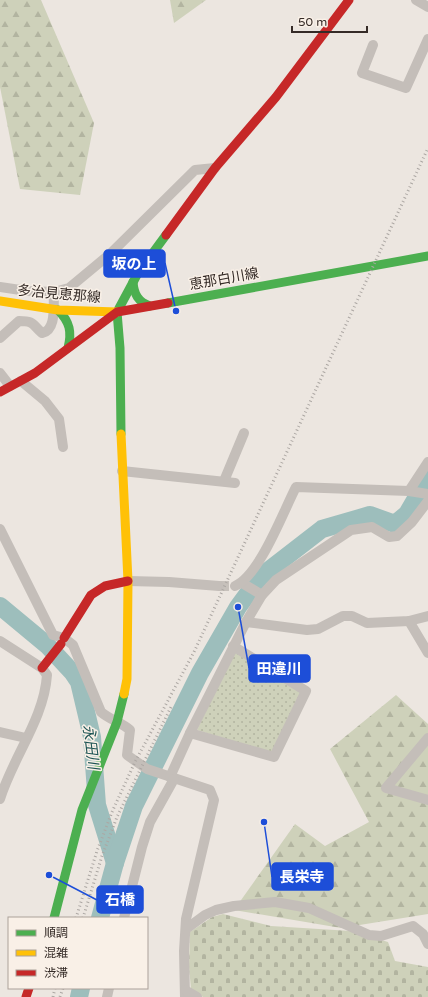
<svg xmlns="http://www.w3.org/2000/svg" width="428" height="997" font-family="'Varela Round','Noto Sans JP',sans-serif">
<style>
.grass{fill:url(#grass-dots)}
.forest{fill:url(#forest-firs)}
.cemetery{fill:url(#cemetery-stones)}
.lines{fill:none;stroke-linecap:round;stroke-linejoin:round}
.river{stroke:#9dbebc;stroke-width:18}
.street-tunnel{stroke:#c7c1bb;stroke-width:10;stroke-dasharray:10 5;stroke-linecap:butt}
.street{stroke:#c4beb9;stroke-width:10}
.fast{stroke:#4caf50;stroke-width:9}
.slow{stroke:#ffc107;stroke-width:9}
.jam{stroke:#c62828;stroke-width:9}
.rail{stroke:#aca7a3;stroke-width:3;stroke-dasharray:1 3;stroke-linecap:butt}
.labels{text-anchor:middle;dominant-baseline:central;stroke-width:3;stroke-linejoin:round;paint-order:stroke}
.street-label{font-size:14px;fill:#352b27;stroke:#f9f0e7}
.water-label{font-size:15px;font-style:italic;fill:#1e5555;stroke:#f9f0e7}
.leader{fill:none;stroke:#1d4ed8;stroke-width:1.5}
.callout-dot{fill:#1d4ed8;stroke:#f9f0e7;stroke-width:1.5}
.callout{fill:#1d4ed8;stroke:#1d4ed8;stroke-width:1.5}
.callout-label{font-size:15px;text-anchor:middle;font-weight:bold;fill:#fff}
</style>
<defs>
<pattern id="grass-dots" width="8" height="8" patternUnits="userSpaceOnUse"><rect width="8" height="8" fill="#ced1ba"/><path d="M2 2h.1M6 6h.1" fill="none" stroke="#b2b4a0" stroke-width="1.8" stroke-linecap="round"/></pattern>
<pattern id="forest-firs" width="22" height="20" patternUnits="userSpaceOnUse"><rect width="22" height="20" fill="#ced1ba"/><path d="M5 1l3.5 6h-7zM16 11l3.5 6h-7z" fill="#b2b4a0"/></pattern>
<pattern id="cemetery-stones" width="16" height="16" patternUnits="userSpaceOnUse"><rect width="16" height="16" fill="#ced1ba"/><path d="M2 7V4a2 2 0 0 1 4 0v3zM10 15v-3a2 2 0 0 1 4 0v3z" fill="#b2b4a0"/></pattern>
</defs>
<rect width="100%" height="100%" fill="#ece6e0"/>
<polygon class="grass" points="234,652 302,691 271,753 197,730"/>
<g class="forest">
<polygon points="0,0 41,0 94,123 80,195 20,189 0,87"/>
<polygon points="170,0 206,0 174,23"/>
<polygon points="396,695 428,724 428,914 341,928 234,910 295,824 325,846 369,822 330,749"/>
</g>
<polygon class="cemetery" points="223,914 271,926 351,931 388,942 395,961 428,967 428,997 203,997 191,989 189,967 190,932 212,917"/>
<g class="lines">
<g class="river">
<polyline points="0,606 47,645 73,673 79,682 92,737 97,805 115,863"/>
<polyline points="100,918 115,863 134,806 200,673 238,607 260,577 322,529 370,515 395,524 407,514 428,478"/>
<polyline points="79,997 81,988"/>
</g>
<polyline class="street-tunnel" points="219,586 235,586"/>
<g class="street">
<polyline points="416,0 428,7"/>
<polyline points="373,45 362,73 406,88 428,39"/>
<polyline points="0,287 27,291 54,292 69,288 110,254 195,170 215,168"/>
<path d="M0,338L19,321C34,321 32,324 42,333C57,330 53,305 54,292"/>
<polyline points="0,373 10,386"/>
<polyline points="21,381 45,401 59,419 63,447"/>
<polyline points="122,471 235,483"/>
<polyline points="224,481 244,433"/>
<polyline points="409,491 428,462"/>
<path d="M0,529L53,635L64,638L73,645L101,712C110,720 121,722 130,730L127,755L147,769L210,790L214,800L186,919L184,951L185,997"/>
<polyline points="128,581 169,582 219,586"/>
<polyline points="242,583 262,595"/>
<path d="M235,586C260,575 283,512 296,487L409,491L428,494"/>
<polyline points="409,621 428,653"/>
<polyline points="246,622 307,630 318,629 343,616 352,616 367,623 409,621 428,616"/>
<path d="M0,641L42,668L47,675C44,719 13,757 0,799"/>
<polyline points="0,732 26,738"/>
<polyline points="190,733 274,757 306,691 233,646"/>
<polyline points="428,738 386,788 428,800"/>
<polyline points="170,777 190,733 246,622 262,595 276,580 351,530 372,527 389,537 397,536 412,522 428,501"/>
<polyline points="124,918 142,847 150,822 174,779"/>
<polyline points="186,929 205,915 216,910 234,906 275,902 309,908 369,935 381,936 413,926 423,934 428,944"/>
<polyline points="185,990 197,997"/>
<polyline points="107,997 109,988"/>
</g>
<g class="fast">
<path d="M133,282C134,294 138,302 150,306"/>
<polyline points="168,303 428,256"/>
<path d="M58,310C70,322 72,332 68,348"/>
<polyline points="121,434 120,348 117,312 138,273 166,235"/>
<polyline points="54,918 82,810 117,722 124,694"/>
</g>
<g class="slow">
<polyline points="0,301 58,310 117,312"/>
<polyline points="121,434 128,581 127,679 124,694"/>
</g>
<g class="jam">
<polyline points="166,235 215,168 276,97 349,0"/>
<polyline points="0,392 35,373 117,312 168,303"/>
<polyline points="64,638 91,595 105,586 128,581"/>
<polyline points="42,668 61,644"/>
<polyline points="26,997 29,988"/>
</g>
<g class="rail">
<polyline points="76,918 97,851 112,812 135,762 194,652 428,148"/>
<polyline points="83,918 102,856 117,817 172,705"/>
<polyline points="53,997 55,988"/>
<polyline points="60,997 63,988"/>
</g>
</g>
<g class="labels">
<g class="street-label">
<text transform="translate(224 279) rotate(-10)">恵那白川線</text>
<text transform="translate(59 294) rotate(5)">多治見恵那線</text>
</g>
<g class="water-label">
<text transform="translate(91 747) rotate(83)">永田川</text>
</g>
</g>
<path class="leader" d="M176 311L165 263M238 607L249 668M264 822L272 877M49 875L97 900"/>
<g class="callout-dot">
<circle cx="176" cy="311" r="4"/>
<circle cx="238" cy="607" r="4"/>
<circle cx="264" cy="822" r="4"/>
<circle cx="49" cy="875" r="4"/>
</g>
<g class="callout">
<rect x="104" y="250" width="61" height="27" rx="4"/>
<rect x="249" y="655" width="61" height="27" rx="4"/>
<rect x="272" y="863" width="61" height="27" rx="4"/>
<rect x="97" y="886" width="46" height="27" rx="4"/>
</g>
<g class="callout-label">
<text x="134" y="269">坂の上</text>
<text x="279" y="674">田違川</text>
<text x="302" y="882">長栄寺</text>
<text x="120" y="905">石橋</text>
</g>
<rect x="8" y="917" width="140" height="72" fill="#f9f0e7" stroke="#aba19a"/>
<rect x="16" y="930" width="20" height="6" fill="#4caf50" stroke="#aba19a"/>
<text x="44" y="937" font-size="12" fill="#352b27">順調</text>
<rect x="16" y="950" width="20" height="6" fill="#ffc107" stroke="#aba19a"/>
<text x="44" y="957" font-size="12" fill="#352b27">混雑</text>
<rect x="16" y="970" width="20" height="6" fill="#c62828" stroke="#aba19a"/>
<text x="44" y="977" font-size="12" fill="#352b27">渋滞</text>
<path d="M292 26v6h75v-6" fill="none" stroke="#352b27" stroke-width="2"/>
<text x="298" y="26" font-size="12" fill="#352b27" stroke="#f9f0e7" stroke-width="3" paint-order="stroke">50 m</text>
</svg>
